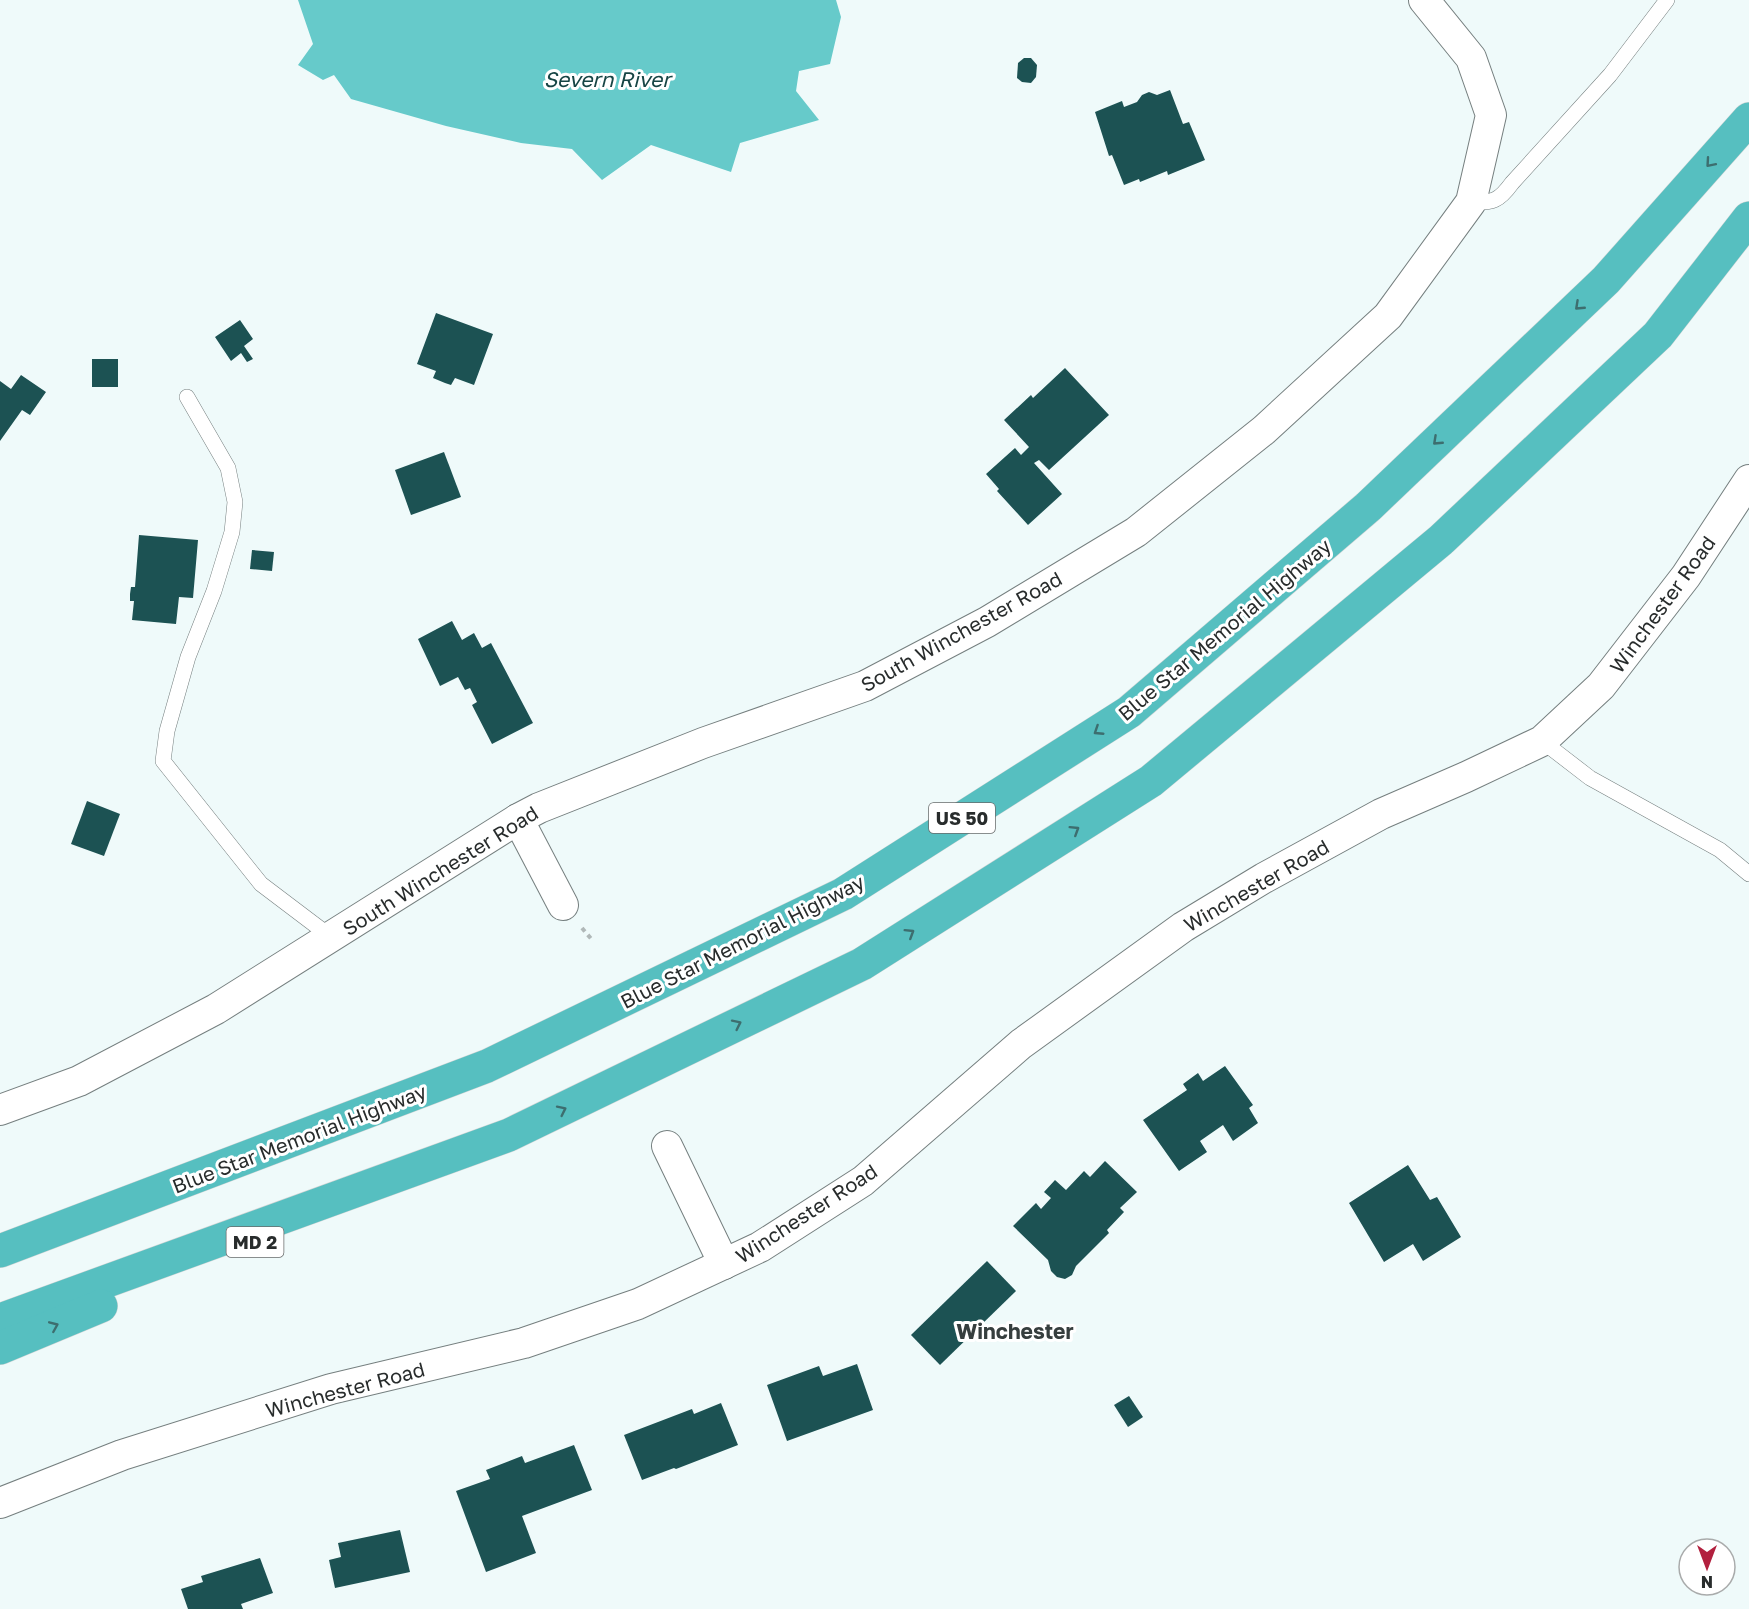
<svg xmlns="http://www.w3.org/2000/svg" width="1749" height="1609" font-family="'Golos Text',sans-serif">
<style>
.water{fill:#66caca}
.building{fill:#1c5253}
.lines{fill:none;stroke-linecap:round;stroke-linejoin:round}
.service-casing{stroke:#757f7f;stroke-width:16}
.minor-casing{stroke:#757f7f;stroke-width:32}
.motorway-casing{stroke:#d4d5d5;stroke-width:34}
.path{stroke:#b0b8b8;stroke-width:4;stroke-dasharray:4.5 4.5;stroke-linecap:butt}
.service{stroke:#fff;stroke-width:15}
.minor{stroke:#fff;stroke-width:30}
.motorway{stroke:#56bfc0;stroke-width:33}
.oneway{stroke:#3d6e6f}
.labels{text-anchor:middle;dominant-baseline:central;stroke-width:6;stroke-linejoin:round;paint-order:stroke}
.shield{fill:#fff;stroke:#686b6b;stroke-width:1.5}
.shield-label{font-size:18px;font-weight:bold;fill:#282c2c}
.street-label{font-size:20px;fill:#282c2c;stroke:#fff}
.water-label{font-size:21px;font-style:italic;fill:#174545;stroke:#fff}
.neighbourhood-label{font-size:21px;font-weight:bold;fill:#363e3e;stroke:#fff}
</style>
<rect width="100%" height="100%" fill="#effafa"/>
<polygon class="water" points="298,0 836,0 841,17 830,64 799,71 796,91 819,120 740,143 731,172 651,145 602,180 572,149 521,143 446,126 351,99 334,75 323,80 298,65 313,44"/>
<g class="building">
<polygon points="1024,58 1031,58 1037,65 1036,77 1031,83 1022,82 1017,78 1018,63"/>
<polygon points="1170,90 1183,124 1189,122 1205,160 1168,175 1167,171 1140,182 1139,179 1124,185 1112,155 1109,156 1095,112 1122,101 1124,107 1137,102 1142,95 1149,92 1157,95"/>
<polygon points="436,313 493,334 474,385 455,378 451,385 445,383 433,378 436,371 417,364"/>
<polygon points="240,320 253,339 244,346 253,359 247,362 241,353 231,361 215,337"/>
<rect x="92" y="359" width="26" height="28"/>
<polygon points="1065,368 1109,415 1049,470 1039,460 1034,463 1062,494 1028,525 997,491 999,489 986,474 1015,448 1021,455 1029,447 1004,420 1031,395 1033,398"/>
<polygon points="21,375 46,392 30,415 22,410 0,441 0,381 11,389"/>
<polygon points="444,452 461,497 411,515 395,470"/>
<polygon points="139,535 198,540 193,598 179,597 176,624 132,620 134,601 130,601 130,594 131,587 135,587"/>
<polygon points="252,550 274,552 272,571 250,569"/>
<polygon points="452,621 462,640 474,633 482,648 491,643 533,723 492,744 472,705 477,702 470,688 465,690 458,677 440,686 418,639"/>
<polygon points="87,801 120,814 104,856 71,844"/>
<polygon points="1225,1066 1253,1105 1249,1108 1258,1123 1233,1141 1223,1125 1200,1141 1207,1152 1179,1171 1143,1120 1187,1090 1183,1084 1198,1073 1203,1081"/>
<polygon points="1105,1161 1137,1192 1120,1208 1124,1212 1107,1230 1109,1233 1076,1266 1072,1275 1065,1279 1057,1277 1051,1271 1048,1260 1013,1226 1036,1203 1041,1209 1051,1198 1044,1192 1055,1180 1066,1190 1084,1171 1090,1177"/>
<polygon points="1408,1165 1430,1200 1437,1197 1461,1237 1423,1261 1413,1244 1384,1262 1349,1203"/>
<polygon points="987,1261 1016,1291 940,1365 911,1335"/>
<polygon points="857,1364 873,1410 787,1441 767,1385 819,1366 823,1376"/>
<polygon points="1129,1396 1143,1417 1128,1427 1114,1405"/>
<polygon points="721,1403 738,1445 676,1469 674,1468 642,1480 624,1435 692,1409 694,1414"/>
<polygon points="574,1445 592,1490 522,1516 536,1553 486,1572 456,1491 490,1479 486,1470 522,1456 525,1463"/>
<polygon points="400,1530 410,1572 335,1588 329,1560 341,1557 338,1543"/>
<polygon points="260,1558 273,1593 241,1604 243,1609 188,1609 181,1589 203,1582 201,1576"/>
</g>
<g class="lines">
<defs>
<g id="service">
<path d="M1471,202C1493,203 1499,201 1512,183L1610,75L1667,0"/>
<polyline points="187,397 228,468 235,502 232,532 214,591 188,657 167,731 163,761 261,884 331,937"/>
<polyline points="1542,741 1590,778 1720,850 1749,874"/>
</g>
<g id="minor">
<polyline points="518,819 563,905"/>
<polyline points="0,1110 79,1081 216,1009 518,819 539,808 703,743 865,686 987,622 1136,532 1264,430 1388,316 1471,202 1491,115 1471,58 1424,0"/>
<polyline points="667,1146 724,1264"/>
<polyline points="0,1503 122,1455 331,1389 524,1343 638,1304 760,1247 863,1181 1021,1044 1183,927 1264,878 1381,814 1466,777 1542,741 1601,686 1686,576 1749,480"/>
</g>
<g id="motorway">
<polyline points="0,1251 487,1066 843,894 1129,712 1368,507 1606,280 1749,119"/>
<polyline points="0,1320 509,1135 862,964 1151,781 1441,540 1658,335 1749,218"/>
<polyline points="0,1348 101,1306"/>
</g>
</defs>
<use href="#service" class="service-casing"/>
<use href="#minor" class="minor-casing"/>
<use href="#motorway" class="motorway-casing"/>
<polyline class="path" points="582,928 593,941"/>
<use href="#service" class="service"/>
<use href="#minor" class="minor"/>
<use href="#motorway" class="motorway"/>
</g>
<defs><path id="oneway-chevron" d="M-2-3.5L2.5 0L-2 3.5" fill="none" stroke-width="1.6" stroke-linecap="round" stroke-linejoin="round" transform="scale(1.5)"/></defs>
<g class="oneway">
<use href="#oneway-chevron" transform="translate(1710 163) rotate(131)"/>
<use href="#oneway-chevron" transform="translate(1579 306) rotate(137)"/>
<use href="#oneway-chevron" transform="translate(1437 441) rotate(137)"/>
<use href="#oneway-chevron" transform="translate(1098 731) rotate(147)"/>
<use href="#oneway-chevron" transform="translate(1075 830) rotate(-32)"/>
<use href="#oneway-chevron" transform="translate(910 933) rotate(-32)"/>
<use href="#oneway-chevron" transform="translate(737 1024) rotate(-26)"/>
<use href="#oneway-chevron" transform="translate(562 1110) rotate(-26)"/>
<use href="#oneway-chevron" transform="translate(54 1326) rotate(-23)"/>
</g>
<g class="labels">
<g class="shield">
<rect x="929" y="803" width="66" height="30" rx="4.5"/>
<rect x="226.5" y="1227" width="57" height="30" rx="4.5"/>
</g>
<g class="shield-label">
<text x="962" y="818">US 50</text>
<text x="255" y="1242">MD 2</text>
</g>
<g class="street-label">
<text transform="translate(1662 604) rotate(-54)">Winchester Road</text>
<text transform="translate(1224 629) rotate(-40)">Blue Star Memorial Highway</text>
<text transform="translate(961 631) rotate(-29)">South Winchester Road</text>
<text transform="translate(440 870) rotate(-32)">South Winchester Road</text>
<text transform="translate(1256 885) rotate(-30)">Winchester Road</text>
<text transform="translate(742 941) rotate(-27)">Blue Star Memorial Highway</text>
<text transform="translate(299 1138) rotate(-21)">Blue Star Memorial Highway</text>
<text transform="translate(806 1213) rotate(-33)">Winchester Road</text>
<text transform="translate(345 1389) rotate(-15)">Winchester Road</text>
</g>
<g class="water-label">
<text x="607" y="79">Severn River</text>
</g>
<g class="neighbourhood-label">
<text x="1015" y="1331">Winchester</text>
</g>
</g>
<g transform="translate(1707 1567) rotate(180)"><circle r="28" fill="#ffffff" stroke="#a9abab" stroke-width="1.5"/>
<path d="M0-4.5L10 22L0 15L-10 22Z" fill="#b2203e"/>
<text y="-9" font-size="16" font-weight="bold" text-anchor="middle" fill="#282c2c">N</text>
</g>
</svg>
